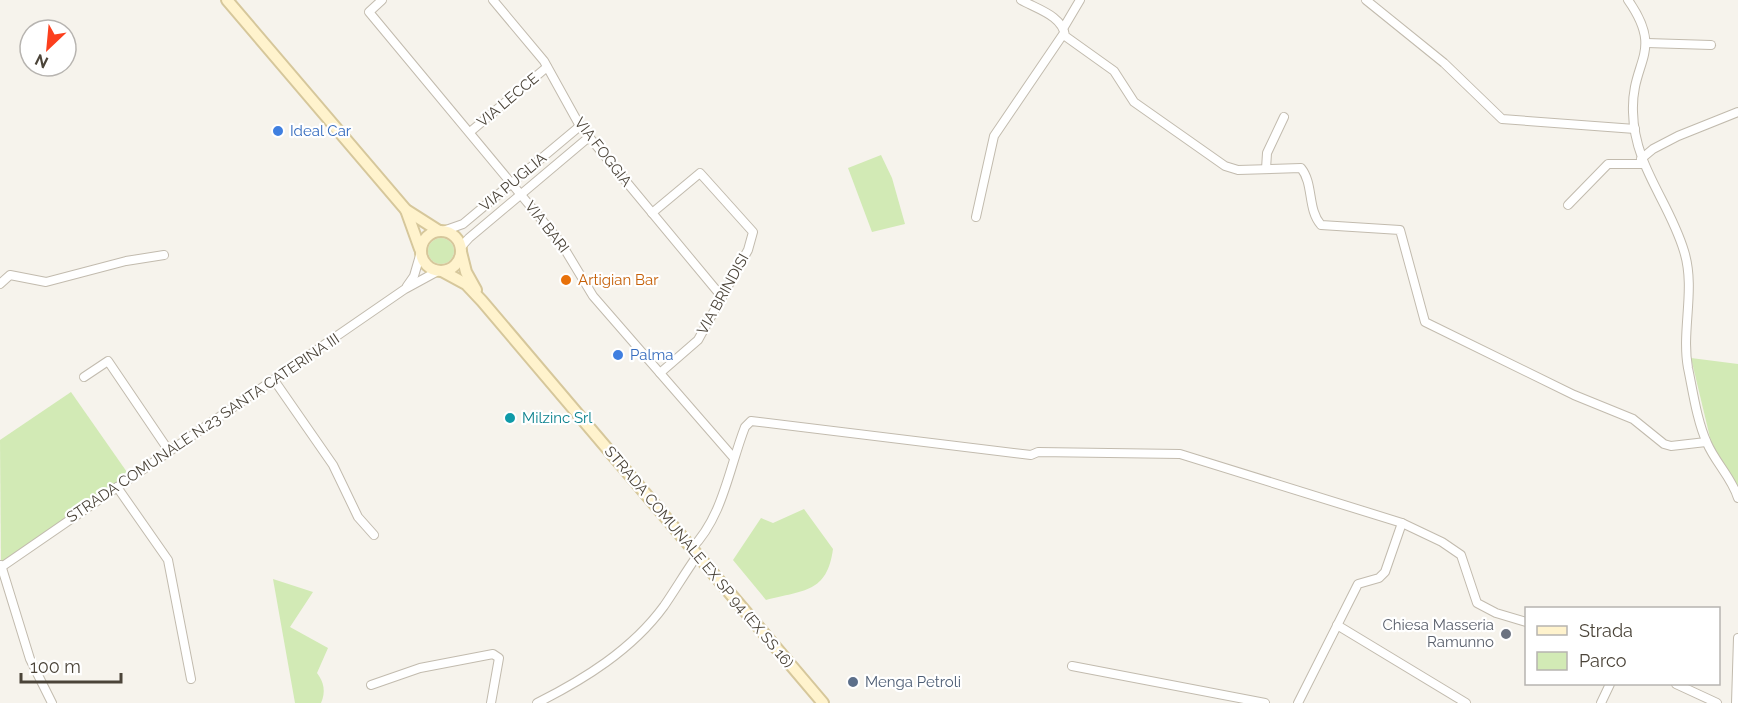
<svg xmlns="http://www.w3.org/2000/svg" width="1738" height="703" font-family="Raleway,sans-serif">
<style>
.green{fill:#d2eab5}
.lines{fill:none;stroke-linecap:round;stroke-linejoin:round}
.minor-casing{stroke:#c2bbae;stroke-width:10}
.secondary-casing{stroke:#d6c79b;stroke-width:14}
.minor{stroke:#fff;stroke-width:8}
.secondary{stroke:#fff3cd;stroke-width:10}
.shop-dot{fill:#3f7fe0;stroke:#fff;stroke-width:2}
.food-dot{fill:#e8710a;stroke:#fff;stroke-width:2}
.culture-dot{fill:#0f9aa8;stroke:#fff;stroke-width:2}
.worship-dot{fill:#6b7280;stroke:#fff;stroke-width:2}
.service-dot{fill:#5c6f8a;stroke:#fff;stroke-width:2}
.labels{text-anchor:middle;dominant-baseline:central;stroke-width:4.5;stroke-linejoin:round;paint-order:stroke}
.street-label{font-size:15px;fill:#4b4439;stroke:#fff}
.shop-label{font-size:15px;fill:#366cbe;stroke:#fff;text-anchor:start}
.food-label{font-size:15px;fill:#c56008;stroke:#fff;text-anchor:start}
.culture-label{font-size:15px;fill:#0d838f;stroke:#fff;text-anchor:start}
.worship-label{font-size:15px;fill:#5b616d;stroke:#fff;text-anchor:end}
.service-label{font-size:15px;fill:#4e5e75;stroke:#fff;text-anchor:start}
</style>
<rect width="100%" height="100%" fill="#f6f3ec"/>
<g class="green">
<polygon points="881,155 892,178 905,224 872,232 848,168"/>
<circle cx="441" cy="251" r="13"/>
<polygon points="1691,358 1738,364 1738,492 1712,446"/>
<polygon points="71,392 129,475 1,567 0,440"/>
<path d="M804,509L833,549C827,593 804,590 766,600L733,560L761,518L773,523Z"/>
<path d="M273,579L313,592L290,627L328,648L317,673C324,682 326,692 321,703H295Z"/>
</g>
<g class="lines">
<defs>
<g id="minor">
<polyline points="382,0 369,12 561,243 593,296 733,457"/>
<polyline points="493,0 544,61 580,126 722,297"/>
<path d="M1021,0C1037,9 1063,16 1065,36L1114,71L1134,102L1225,166L1238,170L1301,168C1314,184 1307,209 1321,225L1400,230L1425,322L1574,395L1633,419L1664,444L1671,446L1706,442"/>
<polyline points="1366,0 1444,63 1502,119 1635,129"/>
<path d="M1628,0C1665,53 1631,60 1633,112C1634,166 1669,201 1684,251C1696,289 1681,330 1688,368C1693,392 1697,421 1707,443C1715,462 1732,478 1738,498"/>
<polyline points="1064,27 1080,0"/>
<polyline points="1647,43 1711,45"/>
<polyline points="470,132 547,67"/>
<polyline points="1641,159 1653,149 1678,136 1738,112"/>
<polyline points="1266,169 1267,153 1284,117"/>
<polyline points="1568,205 1608,164 1643,164"/>
<polyline points="652,213 700,173 753,232 748,250 698,340 660,373"/>
<polyline points="976,217 994,136 1064,33"/>
<polyline points="443,231 463,224 580,126"/>
<polyline points="460,248 469,238 589,137"/>
<polyline points="0,284 10,275 46,282 126,261 164,255"/>
<polyline points="407,286 414,276 421,252"/>
<polyline points="84,377 108,361 169,451"/>
<polyline points="274,380 333,465 358,517 374,535"/>
<polyline points="117,487 168,560 191,679"/>
<path d="M691,549C723,517 729,468 745,427L751,421L1031,455L1038,452L1180,454L1402,523L1442,542L1461,555L1477,603L1496,613L1526,622"/>
<polyline points="1,565 30,659 52,703"/>
<polyline points="0,568 405,289 438,271"/>
<polyline points="1337,625 1466,703"/>
<polyline points="1072,666 1265,703"/>
<polyline points="1676,684 1717,703"/>
<polyline points="371,685 420,668 493,654 499,658 491,703"/>
<path d="M537,703C583,680 632,650 664,606C675,590 685,573 697,556"/>
<polyline points="1298,703 1358,584 1379,578 1385,572 1402,523"/>
<polyline points="1601,703 1610,684"/>
<polyline points="1736,703 1738,638"/>
</g>
<g id="secondary">
<polyline points="227,0 406,210 439,231"/>
<polyline points="406,210 420,249"/>
<circle cx="441" cy="251" r="20"/>
<polyline points="461,252 466,272 476,290"/>
<polyline points="442,271 466,284 482,301 823,703"/>
</g>
</defs>
<use href="#minor" class="minor-casing"/>
<use href="#secondary" class="secondary-casing"/>
<use href="#minor" class="minor"/>
<use href="#secondary" class="secondary"/>
</g>
<g class="shop-dot">
<circle cx="278" cy="131" r="6"/>
<circle cx="618" cy="355" r="6"/>
</g>
<circle class="food-dot" cx="566" cy="280" r="6"/>
<circle class="culture-dot" cx="510" cy="418" r="6"/>
<circle class="worship-dot" cx="1506" cy="634" r="6"/>
<circle class="service-dot" cx="853" cy="682" r="6"/>
<g class="labels">
<g class="street-label">
<text transform="translate(508 100) rotate(-40)">VIA LECCE</text>
<text transform="translate(603 152) rotate(52)">VIA FOGGIA</text>
<text transform="translate(513 182) rotate(-40)">VIA PUGLIA</text>
<text transform="translate(547 227) rotate(52)">VIA BARI</text>
<text transform="translate(723 294) rotate(-61)">VIA BRINDISI</text>
<text transform="translate(203 428) rotate(-34)">STRADA COMUNALE N.23 SANTA CATERINA III</text>
<text transform="translate(699 557) rotate(50)">STRADA COMUNALE EX SP 94 (EX SS 16)</text>
</g>
<g class="shop-label">
<text x="290" y="131">Ideal Car</text>
<text x="630" y="355">Palma</text>
</g>
<g class="food-label">
<text x="578" y="280">Artigian Bar</text>
</g>
<g class="culture-label">
<text x="522" y="418">Milzinc Srl</text>
</g>
<g class="worship-label">
<text x="1494" y="625">Chiesa Masseria<tspan x="1494" dy="17">Ramunno</tspan></text>
</g>
<g class="service-label">
<text x="865" y="682">Menga Petroli</text>
</g>
</g>
<rect x="1525" y="607" width="195" height="78" fill="#ffffff" stroke="#b7b4b0" stroke-width="1.5"/>
<rect x="1537" y="626" width="30" height="9" fill="#fff3cd" stroke="#b7b4b0" stroke-width="1.5"/>
<text x="1579" y="637" font-size="18" fill="#4b4439">Strada</text>
<rect x="1537" y="652" width="30" height="18" fill="#d2eab5" stroke="#b7b4b0" stroke-width="1.5"/>
<text x="1579" y="667" font-size="18" fill="#4b4439">Parco</text>
<g transform="translate(48 48) rotate(206)"><circle r="28" fill="#ffffff" stroke="#b7b4b0" stroke-width="1.5"/>
<path d="M0-4.5L10 22L0 15L-10 22Z" fill="#fc3f1d"/>
<text y="-9" font-size="16" font-weight="bold" text-anchor="middle" fill="#4b4439">N</text>
</g>
<path d="M21 673v9h100v-9" fill="none" stroke="#4b4439" stroke-width="3"/>
<text x="30" y="673" font-size="18" fill="#4b4439" stroke="#ffffff" stroke-width="4.5" paint-order="stroke">100 m</text>
</svg>
